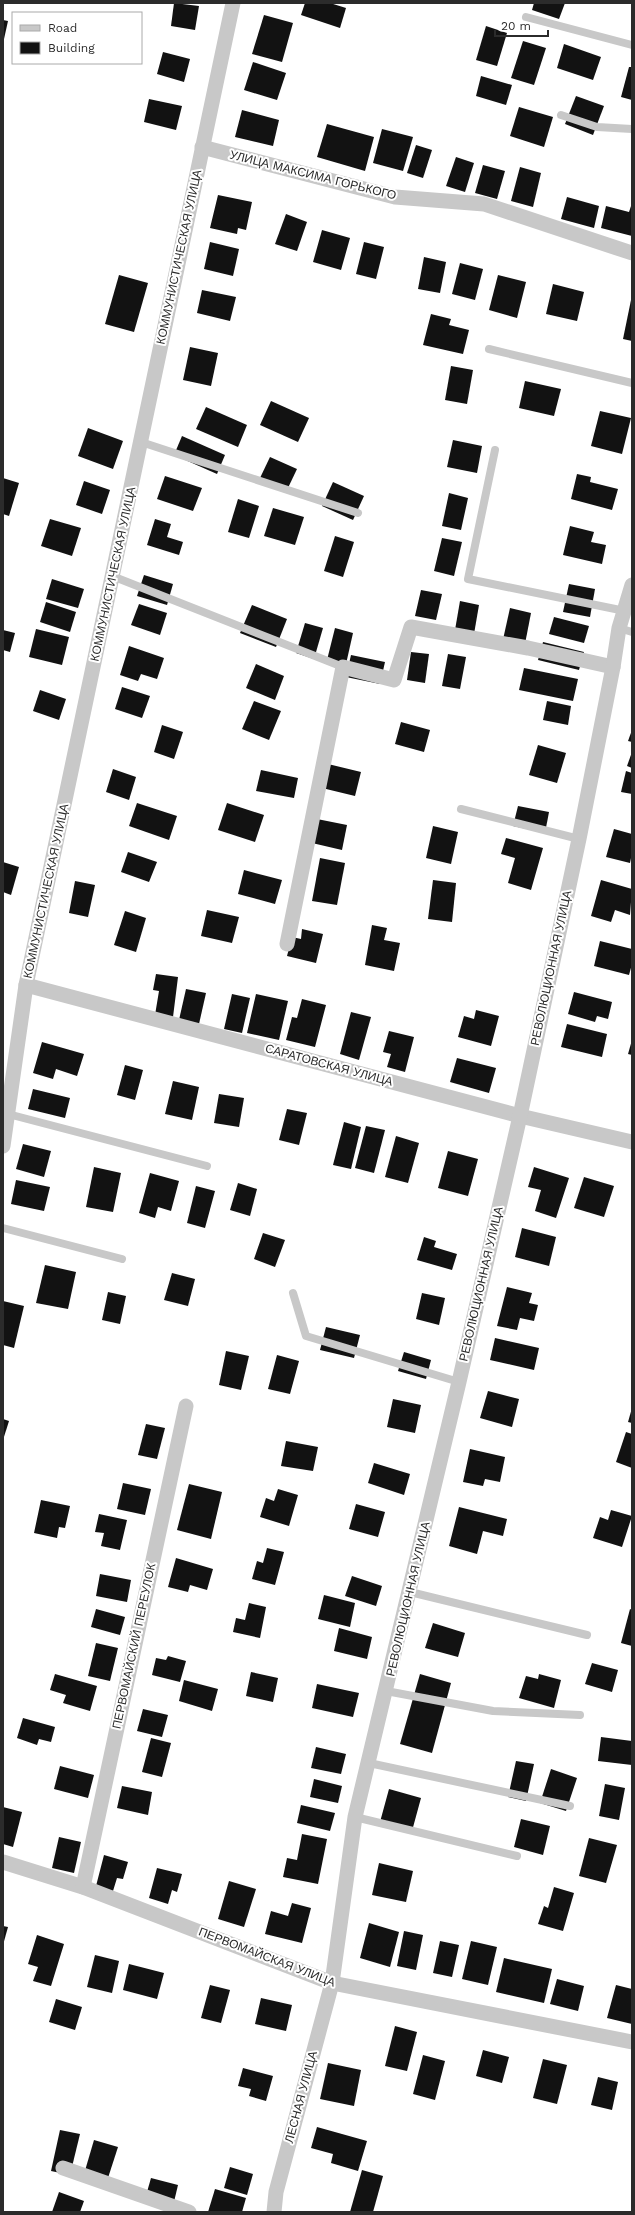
<svg xmlns="http://www.w3.org/2000/svg" width="635" height="2215" font-family="'Work Sans',sans-serif">
<style>
.building{fill:#121212}
.lines{fill:none;stroke-linecap:round;stroke-linejoin:round}
.service{stroke:#c8c8c8;stroke-width:8}
.minor{stroke:#c8c8c8;stroke-width:15}
.labels{text-anchor:middle;dominant-baseline:central;stroke-width:4;stroke-linejoin:round;paint-order:stroke}
.street-label{font-size:12px;fill:#2b2b2b;stroke:#fff}
</style>
<rect width="100%" height="100%" fill="#fff"/>
<g class="building">
<polygon points="174,3 199,6 195,30 171,26"/>
<polygon points="305,3 330,3 346,8 340,28 301,15"/>
<polygon points="534,3 565,3 559,19 532,10"/>
<polygon points="264,15 293,23 282,62 252,54"/>
<polygon points="3,20 8,21 4,39 3,39"/>
<polygon points="486,26 507,33 497,66 476,60"/>
<polygon points="523,41 546,48 534,85 511,78"/>
<polygon points="564,44 601,57 593,80 557,68"/>
<polygon points="163,52 190,59 184,82 157,74"/>
<polygon points="253,62 286,73 277,100 244,90"/>
<polygon points="629,67 632,67 632,100 621,97"/>
<polygon points="481,76 512,85 506,105 476,96"/>
<polygon points="576,96 604,106 593,135 565,124"/>
<polygon points="149,99 182,106 176,130 144,122"/>
<polygon points="519,107 553,117 544,147 510,136"/>
<polygon points="242,110 279,120 273,146 235,137"/>
<polygon points="327,124 374,137 365,171 317,157"/>
<polygon points="382,129 413,137 403,171 373,163"/>
<polygon points="416,145 432,150 423,178 407,173"/>
<polygon points="456,157 474,163 465,192 446,186"/>
<polygon points="483,165 505,171 497,199 475,193"/>
<polygon points="520,167 541,173 533,207 511,201"/>
<polygon points="218,195 252,202 246,230 238,228 237,234 210,228"/>
<polygon points="567,197 599,206 594,228 561,219"/>
<polygon points="632,203 632,236 601,228 606,206 629,212"/>
<polygon points="286,214 307,222 297,251 275,244"/>
<polygon points="322,230 350,238 341,270 313,262"/>
<polygon points="210,242 239,249 233,276 204,269"/>
<polygon points="364,242 384,247 376,279 356,274"/>
<polygon points="424,257 446,262 440,293 418,289"/>
<polygon points="460,263 483,269 475,300 452,294"/>
<polygon points="119,275 148,283 134,332 105,324"/>
<polygon points="498,275 526,282 517,318 489,310"/>
<polygon points="553,284 584,292 577,321 546,314"/>
<polygon points="202,290 236,297 230,321 197,313"/>
<polygon points="631,300 632,300 632,341 623,339"/>
<polygon points="431,314 451,319 449,325 469,330 463,354 423,345"/>
<polygon points="190,347 218,353 211,386 183,380"/>
<polygon points="451,366 473,370 467,404 445,400"/>
<polygon points="525,381 561,389 554,416 519,408"/>
<polygon points="271,401 309,418 298,442 260,425"/>
<polygon points="206,407 247,425 238,447 196,429"/>
<polygon points="600,411 631,418 622,454 591,446"/>
<polygon points="88,428 123,441 113,469 78,456"/>
<polygon points="182,436 225,455 217,474 174,455"/>
<polygon points="453,440 482,446 477,473 447,467"/>
<polygon points="270,457 297,469 287,490 260,478"/>
<polygon points="577,474 591,477 590,482 618,489 612,510 571,499"/>
<polygon points="165,476 202,488 193,511 157,499"/>
<polygon points="3,478 19,483 9,516 3,514"/>
<polygon points="84,481 110,490 102,514 76,505"/>
<polygon points="333,482 364,496 353,520 322,506"/>
<polygon points="449,493 468,498 461,530 442,526"/>
<polygon points="238,499 259,506 249,538 228,532"/>
<polygon points="273,508 304,517 295,545 264,536"/>
<polygon points="50,519 81,528 72,556 41,546"/>
<polygon points="155,519 171,524 167,537 183,542 179,555 147,545"/>
<polygon points="570,526 594,532 591,542 606,545 602,564 563,555"/>
<polygon points="335,536 354,542 343,577 324,571"/>
<polygon points="442,538 462,542 454,576 434,571"/>
<polygon points="144,575 173,584 167,605 137,596"/>
<polygon points="52,579 84,589 78,608 46,599"/>
<polygon points="569,584 595,589 590,617 563,612"/>
<polygon points="421,590 442,594 436,620 415,616"/>
<polygon points="460,601 479,605 474,634 455,630"/>
<polygon points="46,602 76,612 70,632 40,622"/>
<polygon points="139,604 167,613 160,635 131,625"/>
<polygon points="252,605 287,619 276,647 240,633"/>
<polygon points="510,608 531,613 524,649 502,644"/>
<polygon points="554,617 589,626 584,643 549,634"/>
<polygon points="305,623 323,628 314,659 296,653"/>
<polygon points="335,628 353,633 346,664 327,660"/>
<polygon points="36,629 69,637 62,665 29,657"/>
<polygon points="3,630 15,633 10,652 3,650"/>
<polygon points="543,642 584,652 579,670 538,660"/>
<polygon points="129,646 164,658 157,679 141,674 138,681 120,675"/>
<polygon points="411,652 429,654 425,683 407,680"/>
<polygon points="448,654 466,657 460,689 442,686"/>
<polygon points="351,655 385,662 380,684 346,677"/>
<polygon points="256,664 284,676 275,700 246,688"/>
<polygon points="524,668 578,679 573,701 519,690"/>
<polygon points="122,687 150,696 142,718 115,709"/>
<polygon points="40,690 66,699 59,720 33,711"/>
<polygon points="254,701 281,711 269,740 242,729"/>
<polygon points="547,701 571,706 568,725 543,720"/>
<polygon points="401,722 430,730 424,752 395,744"/>
<polygon points="162,725 183,732 174,759 154,752"/>
<polygon points="632,730 632,742 628,741"/>
<polygon points="538,745 566,753 557,783 529,775"/>
<polygon points="632,752 632,768 627,766"/>
<polygon points="328,764 361,772 355,796 322,788"/>
<polygon points="113,769 136,777 129,800 106,792"/>
<polygon points="261,770 298,778 294,798 256,791"/>
<polygon points="626,771 632,773 632,794 621,792"/>
<polygon points="137,803 177,816 169,840 129,826"/>
<polygon points="227,803 264,815 255,842 218,830"/>
<polygon points="518,806 549,812 545,833 513,826"/>
<polygon points="317,819 347,825 342,850 312,843"/>
<polygon points="433,826 458,832 451,864 426,858"/>
<polygon points="614,829 632,834 632,853 630,863 606,857"/>
<polygon points="506,838 543,848 531,890 508,883 515,858 501,854"/>
<polygon points="128,852 157,862 149,882 121,872"/>
<polygon points="320,858 345,863 337,905 312,901"/>
<polygon points="3,862 19,867 11,895 3,892"/>
<polygon points="244,870 282,880 275,904 238,894"/>
<polygon points="433,880 456,883 452,922 428,919"/>
<polygon points="601,880 632,889 630,915 615,910 611,922 591,916"/>
<polygon points="75,881 95,885 88,917 69,913"/>
<polygon points="207,910 239,917 232,943 201,936"/>
<polygon points="125,911 146,918 136,952 114,945"/>
<polygon points="372,925 387,928 384,940 400,943 394,971 365,965"/>
<polygon points="302,929 323,934 316,963 287,956 292,937 301,939"/>
<polygon points="600,941 632,949 632,964 629,975 594,966"/>
<polygon points="156,974 178,977 173,1017 155,1015 159,991 153,990"/>
<polygon points="186,989 206,993 199,1024 179,1020"/>
<polygon points="574,992 612,1002 608,1019 597,1016 595,1022 568,1014"/>
<polygon points="232,994 250,998 242,1033 224,1029"/>
<polygon points="256,994 288,1001 279,1040 247,1033"/>
<polygon points="302,999 326,1005 315,1047 286,1040 292,1017 297,1018"/>
<polygon points="476,1010 499,1016 491,1046 458,1037 464,1016 474,1019"/>
<polygon points="351,1012 371,1017 359,1060 340,1054"/>
<polygon points="567,1024 607,1034 602,1057 561,1047"/>
<polygon points="389,1031 414,1037 405,1072 387,1067 391,1054 383,1052"/>
<polygon points="632,1040 632,1055 628,1054"/>
<polygon points="42,1042 84,1054 77,1076 56,1069 53,1079 33,1073"/>
<polygon points="457,1058 496,1068 489,1093 450,1082"/>
<polygon points="125,1065 143,1070 135,1100 117,1095"/>
<polygon points="173,1081 199,1087 192,1120 165,1114"/>
<polygon points="33,1089 70,1098 65,1118 28,1109"/>
<polygon points="219,1094 244,1098 239,1127 214,1123"/>
<polygon points="287,1109 307,1113 299,1145 279,1140"/>
<polygon points="344,1122 361,1127 351,1169 333,1165"/>
<polygon points="366,1126 385,1130 374,1173 355,1168"/>
<polygon points="396,1136 419,1143 408,1183 385,1177"/>
<polygon points="23,1144 51,1151 44,1177 16,1169"/>
<polygon points="448,1151 478,1159 468,1196 438,1188"/>
<polygon points="94,1167 121,1173 113,1212 86,1207"/>
<polygon points="534,1167 569,1178 556,1218 535,1211 541,1190 528,1187"/>
<polygon points="150,1173 179,1181 171,1211 158,1207 155,1218 139,1213"/>
<polygon points="584,1177 614,1186 604,1217 574,1208"/>
<polygon points="16,1180 50,1187 44,1211 11,1204"/>
<polygon points="238,1183 257,1189 250,1216 230,1210"/>
<polygon points="196,1186 215,1191 205,1228 187,1223"/>
<polygon points="522,1228 556,1237 549,1266 515,1257"/>
<polygon points="263,1233 285,1240 275,1267 254,1259"/>
<polygon points="424,1237 436,1241 434,1247 457,1254 452,1270 417,1260"/>
<polygon points="45,1265 76,1272 68,1309 36,1303"/>
<polygon points="172,1273 195,1279 188,1306 164,1300"/>
<polygon points="507,1287 532,1293 529,1303 538,1305 534,1321 520,1318 517,1330 497,1326"/>
<polygon points="108,1292 126,1296 120,1324 102,1320"/>
<polygon points="422,1293 445,1298 439,1325 416,1319"/>
<polygon points="3,1301 24,1306 14,1348 3,1345"/>
<polygon points="326,1327 360,1335 354,1358 320,1350"/>
<polygon points="495,1338 539,1348 534,1370 490,1360"/>
<polygon points="226,1351 249,1356 241,1390 219,1385"/>
<polygon points="404,1352 431,1360 426,1379 398,1371"/>
<polygon points="277,1355 299,1361 290,1394 268,1389"/>
<polygon points="488,1391 519,1399 512,1427 480,1418"/>
<polygon points="393,1399 421,1405 415,1433 387,1427"/>
<polygon points="632,1408 632,1423 628,1422"/>
<polygon points="3,1419 9,1421 3,1440"/>
<polygon points="146,1424 165,1428 157,1459 138,1455"/>
<polygon points="626,1432 632,1434 632,1468 616,1462"/>
<polygon points="286,1441 318,1447 313,1471 281,1466"/>
<polygon points="470,1449 505,1457 500,1482 485,1479 483,1486 463,1482"/>
<polygon points="374,1463 410,1474 404,1495 368,1483"/>
<polygon points="123,1483 151,1489 145,1515 117,1509"/>
<polygon points="189,1484 222,1492 211,1539 177,1530"/>
<polygon points="278,1489 298,1495 289,1526 260,1517 266,1498 274,1501"/>
<polygon points="41,1500 70,1506 65,1528 59,1527 57,1538 34,1533"/>
<polygon points="356,1504 385,1512 378,1537 349,1529"/>
<polygon points="459,1507 507,1519 503,1536 483,1531 477,1554 449,1546"/>
<polygon points="611,1510 632,1516 622,1547 593,1538 600,1517 608,1520"/>
<polygon points="99,1514 127,1520 120,1550 101,1546 104,1533 95,1532"/>
<polygon points="267,1548 284,1552 275,1585 252,1579 257,1561 263,1563"/>
<polygon points="176,1558 213,1569 207,1590 190,1585 188,1592 168,1587"/>
<polygon points="100,1574 131,1580 127,1602 96,1596"/>
<polygon points="352,1576 382,1586 376,1606 345,1596"/>
<polygon points="324,1595 355,1603 350,1627 318,1619"/>
<polygon points="249,1603 266,1607 260,1638 233,1632 236,1618 245,1620"/>
<polygon points="96,1609 125,1617 120,1635 91,1627"/>
<polygon points="630,1609 632,1610 632,1646 621,1643"/>
<polygon points="433,1623 465,1633 458,1657 425,1648"/>
<polygon points="339,1628 372,1637 367,1659 334,1651"/>
<polygon points="96,1643 118,1648 110,1681 88,1676"/>
<polygon points="168,1656 186,1661 180,1682 152,1675 156,1658 166,1660"/>
<polygon points="592,1663 618,1670 612,1692 585,1684"/>
<polygon points="251,1672 278,1678 273,1702 246,1696"/>
<polygon points="55,1674 97,1686 90,1711 63,1703 66,1695 50,1690"/>
<polygon points="420,1674 451,1683 432,1753 400,1744"/>
<polygon points="539,1674 561,1680 554,1708 519,1698 526,1676 538,1679"/>
<polygon points="184,1680 218,1689 212,1711 179,1701"/>
<polygon points="317,1684 359,1693 353,1717 312,1708"/>
<polygon points="143,1709 168,1715 162,1737 137,1731"/>
<polygon points="23,1718 55,1727 51,1742 39,1739 37,1745 17,1738"/>
<polygon points="601,1737 632,1741 632,1765 598,1761"/>
<polygon points="151,1738 171,1743 162,1777 142,1772"/>
<polygon points="316,1747 346,1754 341,1774 311,1768"/>
<polygon points="516,1761 534,1764 526,1801 508,1797"/>
<polygon points="60,1766 94,1775 88,1798 54,1789"/>
<polygon points="551,1769 577,1778 566,1811 540,1803"/>
<polygon points="314,1779 342,1786 338,1803 310,1797"/>
<polygon points="605,1784 625,1788 619,1820 599,1816"/>
<polygon points="122,1786 152,1792 148,1815 117,1808"/>
<polygon points="389,1789 421,1798 412,1831 380,1822"/>
<polygon points="301,1805 335,1813 330,1831 297,1823"/>
<polygon points="3,1807 22,1812 13,1847 3,1844"/>
<polygon points="521,1819 550,1826 543,1855 514,1847"/>
<polygon points="302,1834 327,1839 318,1884 283,1877 287,1858 297,1860"/>
<polygon points="59,1837 81,1842 74,1873 52,1868"/>
<polygon points="589,1838 617,1845 606,1883 579,1876"/>
<polygon points="104,1855 128,1862 123,1879 117,1878 113,1891 96,1886"/>
<polygon points="379,1863 413,1871 406,1902 372,1895"/>
<polygon points="157,1868 182,1874 177,1892 172,1890 168,1904 149,1898"/>
<polygon points="229,1881 256,1889 244,1927 218,1919"/>
<polygon points="554,1887 574,1893 563,1931 538,1924 544,1906 548,1908"/>
<polygon points="292,1903 311,1908 302,1943 265,1934 271,1911 288,1916"/>
<polygon points="369,1923 399,1932 390,1967 360,1958"/>
<polygon points="3,1926 8,1927 3,1945"/>
<polygon points="404,1931 423,1935 416,1970 397,1966"/>
<polygon points="37,1935 64,1944 51,1986 33,1981 38,1967 28,1964"/>
<polygon points="440,1941 459,1945 452,1977 433,1973"/>
<polygon points="471,1941 497,1947 488,1985 462,1979"/>
<polygon points="95,1955 119,1961 112,1993 87,1987"/>
<polygon points="504,1958 552,1969 544,2003 496,1992"/>
<polygon points="129,1964 164,1973 157,1999 123,1990"/>
<polygon points="557,1979 584,1986 578,2011 550,2004"/>
<polygon points="210,1985 230,1990 221,2023 201,2018"/>
<polygon points="616,1985 632,1989 632,2024 607,2018"/>
<polygon points="261,1998 292,2005 286,2031 255,2024"/>
<polygon points="56,1999 82,2007 75,2030 49,2022"/>
<polygon points="395,2026 417,2032 407,2071 385,2066"/>
<polygon points="483,2050 509,2057 502,2083 476,2076"/>
<polygon points="423,2055 445,2061 435,2100 413,2094"/>
<polygon points="543,2059 567,2065 557,2104 533,2098"/>
<polygon points="328,2063 361,2070 354,2106 320,2099"/>
<polygon points="243,2068 273,2076 266,2101 249,2096 251,2089 238,2086"/>
<polygon points="598,2077 618,2082 612,2110 591,2105"/>
<polygon points="317,2127 367,2141 358,2171 331,2163 333,2154 311,2148"/>
<polygon points="60,2130 80,2134 70,2175 51,2171"/>
<polygon points="94,2140 118,2147 107,2181 84,2174"/>
<polygon points="230,2167 253,2174 247,2195 224,2188"/>
<polygon points="362,2170 383,2176 373,2212 350,2212"/>
<polygon points="151,2178 178,2185 173,2206 145,2199"/>
<polygon points="215,2189 246,2198 242,2212 208,2212"/>
<polygon points="59,2192 84,2201 80,2212 52,2212"/>
</g>
<g class="lines">
<g class="service">
<polyline points="526,17 632,45"/>
<polyline points="561,115 597,127 632,129"/>
<polyline points="489,349 632,383"/>
<polyline points="141,442 358,513"/>
<polyline points="495,450 468,579 625,611"/>
<polyline points="112,576 343,667"/>
<polyline points="619,628 632,632"/>
<polyline points="461,809 579,839"/>
<polyline points="8,1114 207,1166"/>
<polyline points="3,1228 122,1259"/>
<polyline points="293,1293 306,1336 459,1382"/>
<polyline points="410,1592 587,1635"/>
<polyline points="386,1691 493,1711 580,1715"/>
<polyline points="369,1763 570,1806"/>
<polyline points="355,1817 517,1856"/>
</g>
<g class="minor">
<polyline points="202,147 395,197 484,204 632,253"/>
<polyline points="287,944 343,667 394,680 411,627 528,648 613,667"/>
<polyline points="26,985 520,1116 632,1142"/>
<polyline points="3,1146 26,985 233,3"/>
<polyline points="3,1862 83,1887 332,1983 632,2042"/>
<polyline points="83,1887 186,1406"/>
<polyline points="63,2168 189,2212"/>
<polyline points="274,2212 276,2192 332,1983 355,1817 459,1382 520,1116 579,839 613,667 619,628 632,585"/>
</g>
</g>
<g class="labels">
<g class="street-label">
<text transform="translate(313 175) rotate(14)">УЛИЦА МАКСИМА ГОРЬКОГО</text>
<text transform="translate(179 257) rotate(-78)">КОММУНИСТИЧЕСКАЯ УЛИЦА</text>
<text transform="translate(113 574) rotate(-78)">КОММУНИСТИЧЕСКАЯ УЛИЦА</text>
<text transform="translate(46 891) rotate(-78)">КОММУНИСТИЧЕСКАЯ УЛИЦА</text>
<text transform="translate(551 968) rotate(-78)">РЕВОЛЮЦИОННАЯ УЛИЦА</text>
<text transform="translate(329 1065) rotate(15)">САРАТОВСКАЯ УЛИЦА</text>
<text transform="translate(481 1284) rotate(-77)">РЕВОЛЮЦИОННАЯ УЛИЦА</text>
<text transform="translate(408 1599) rotate(-77)">РЕВОЛЮЦИОННАЯ УЛИЦА</text>
<text transform="translate(134 1646) rotate(-78)">ПЕРВОМАЙСКИЙ ПЕРЕУЛОК</text>
<text transform="translate(267 1957) rotate(21)">ПЕРВОМАЙСКАЯ УЛИЦА</text>
<text transform="translate(301 2097) rotate(-75)">ЛЕСНАЯ УЛИЦА</text>
</g>
</g>
<rect width="635" height="2215" fill="none" stroke="#2b2b2b" stroke-width="8"/>
<rect x="12" y="12" width="130" height="52" fill="#ffffff" stroke="#aaaaaa"/>
<rect x="20" y="25" width="20" height="6" fill="#c8c8c8" stroke="#aaaaaa"/>
<text x="48" y="32" font-size="12" fill="#2b2b2b">Road</text>
<rect x="20" y="42" width="20" height="12" fill="#121212" stroke="#aaaaaa"/>
<text x="48" y="52" font-size="12" fill="#2b2b2b">Building</text>
<path d="M495 30v6h53v-6" fill="none" stroke="#2b2b2b" stroke-width="2"/>
<text x="501" y="30" font-size="12" fill="#2b2b2b" stroke="#ffffff" stroke-width="3" paint-order="stroke">20 m</text>
</svg>
